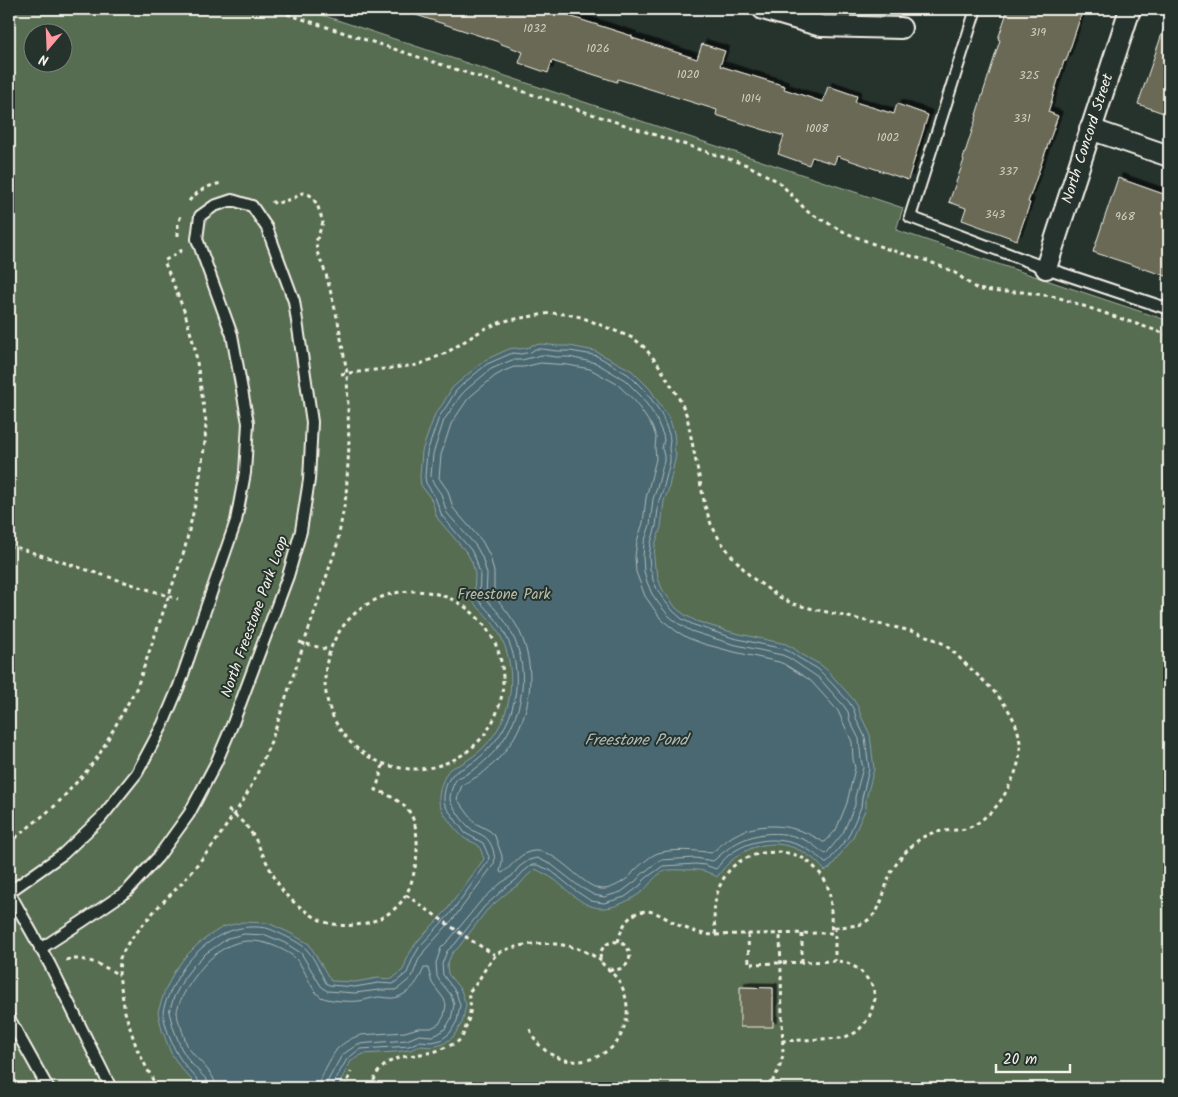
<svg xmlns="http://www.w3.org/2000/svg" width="1178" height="1097" font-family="Kalam,sans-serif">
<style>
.green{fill:#566d51;stroke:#a5af9c;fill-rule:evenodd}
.water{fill:#4a6871;stroke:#8e9fa1}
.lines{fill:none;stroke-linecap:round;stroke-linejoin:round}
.shore{stroke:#b0bab8;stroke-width:1}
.building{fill:#696954;stroke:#f4f1e8;filter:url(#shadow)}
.service-casing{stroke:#f4f1e8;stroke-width:14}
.minor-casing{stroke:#f4f1e8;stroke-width:24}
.path{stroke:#f4f1e8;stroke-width:3;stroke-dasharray:4 4;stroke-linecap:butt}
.service{stroke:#26332d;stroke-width:10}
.minor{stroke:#26332d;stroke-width:20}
.labels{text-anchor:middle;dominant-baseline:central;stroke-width:4;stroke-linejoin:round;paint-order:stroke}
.number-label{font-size:12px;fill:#d1cfc3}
.street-label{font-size:15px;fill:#f4f1e8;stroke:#26332d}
.park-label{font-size:15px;fill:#b5bcac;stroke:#26332d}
.water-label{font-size:16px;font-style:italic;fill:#b0bab8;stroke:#26332d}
</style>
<defs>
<filter id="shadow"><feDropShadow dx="4.5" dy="-4.5" stdDeviation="0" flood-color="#0009"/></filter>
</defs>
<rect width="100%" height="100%" fill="#26332d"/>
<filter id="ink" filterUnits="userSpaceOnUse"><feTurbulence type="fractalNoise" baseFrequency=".02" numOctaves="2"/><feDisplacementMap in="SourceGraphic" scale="10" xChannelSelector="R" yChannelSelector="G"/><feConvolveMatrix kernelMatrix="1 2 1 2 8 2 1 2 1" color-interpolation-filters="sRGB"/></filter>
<g filter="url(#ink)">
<path class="green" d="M9,9H304L903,208L896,230L1169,321V1088H9ZM32,32H62V62H32Z"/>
<path class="water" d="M542,344L558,346H570L595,351L627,368L632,371L650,389L670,420L674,433L675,441L674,448L676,455L668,491L664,501L661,527L655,545L654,557L655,568L657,570L658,578L662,589L676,608L685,615L696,621L711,626L735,633L786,644L795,649L801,654L821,665L827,670L853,699L858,707L861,716L870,735L874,769L866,799V808L852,839L830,868L825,871C820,865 815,859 808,855C775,833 738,846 717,877C706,870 697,869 684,870C678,870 671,869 665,871C656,874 651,883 645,889C637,897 616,908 604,908C584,909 569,891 555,880C549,876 542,872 535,869L527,876L520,884L509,891L487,910L458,948L452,953L447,965L448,974L461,990L466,1005L462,1023L453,1037L443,1044L433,1047L420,1046L410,1050L395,1052L363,1054L351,1061L337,1088H199L180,1067L171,1053L162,1030L158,1012L164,993L174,972L185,957L197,945L210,935L223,927L243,922L268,923L290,933L309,944L331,981L355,982L378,978L392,979L403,970L408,956L416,943L446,911L484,859C482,855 481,848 478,845C474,842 468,841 464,838C457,832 439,810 439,801C438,793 444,774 450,769C453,767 457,766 461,764C470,759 478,753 485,746C512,718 518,675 502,639C496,625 485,614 474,603L475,574L472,562L467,553L438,519L435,513L434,507L431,499L421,485L420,477L422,451L435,414L442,405L452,388L460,381L485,360L509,349L515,348L520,349L530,347L532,345Z"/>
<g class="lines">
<g class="shore">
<path d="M541,363L568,365L590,369L617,384L635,401L653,428L656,437L655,448L656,459L646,498L643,523L637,541L635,557L636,572L645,596L661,619L676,631L688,638L704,644L730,651L779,662L784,664L810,680L838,711L852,742L853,759L855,768L847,803L836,830L825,842H823C797,824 761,820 733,836C725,841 719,847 711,853C699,850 670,849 658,853C650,856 643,863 636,869C633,871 632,875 629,877C623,882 613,888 605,889C583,892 556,843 529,852C518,855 512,867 502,873L500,872L502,862V856L495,836L490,831L475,823L457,799L462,785C473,779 483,774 491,766C529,732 541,676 519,630C512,617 503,606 494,596V572L490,556L482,541L453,508L448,491L439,478L441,455L451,424L467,400L472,395L495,376L504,371L514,367H523Z"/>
<path d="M202,1088C201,1081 189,1071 184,1064C174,1051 168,1035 164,1019C164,1018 163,1012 163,1012C164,1001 178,976 184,967C204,941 232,922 266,928C271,929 276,932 281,934C289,938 301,943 307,950C315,959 320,972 326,983L329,985L355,987L378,983L393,984L407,973L413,958L420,946L450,914L488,862L489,857L483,843L465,833L446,807C441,798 446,782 452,775C456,771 464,768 469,765C476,761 483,755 489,748C518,719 525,671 505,634C499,621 489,612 479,601L480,574L476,560L471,550L442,516L435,497L426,483L425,477L427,452L439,417L446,407L456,391L463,384L487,364L510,354L514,353L521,354L531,352L535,349H542L557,351H570L594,355L599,357L629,375L646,392L661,413L669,434L670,440L669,448L670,456V462L663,490L659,500L656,526L651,543L649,556L650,569L652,573L653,580L658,591L664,600L673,611L682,619L694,625L733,638L784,649L792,653L799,658L818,669L823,674L849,702L854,710L856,718L865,737L869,769L862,798L861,807L848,837L827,863H825C799,836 759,832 729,855C724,859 720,864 716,869L705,865L696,864L663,866L649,876L644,880L641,885L625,897L604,903L591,901L576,891L550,870L537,865H532L523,872L516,880L505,888L484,907L455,944L447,951L442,964L443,975L456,992L460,1005L457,1021L450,1033L441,1040L432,1042L420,1041L409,1046L395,1047L360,1049L347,1059L333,1084V1088"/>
<path d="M209,1088L207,1080L189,1061L181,1048L173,1027L169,1012L174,997L184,978L194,965L205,954L228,938L244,934L266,935L285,943L301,953L321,986L327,991L355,993L379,990H395L399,988L412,977L418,961L425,950L454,918L494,864C496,856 492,842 485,837C480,833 473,832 469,827C463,822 459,815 455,809C453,806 450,803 450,799C450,794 453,782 458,778C460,777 462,776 465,775C472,771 480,766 486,760C521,728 534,675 511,632C505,619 495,609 486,599L487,574L482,557L476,546L447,513L441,494L432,481L431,476L433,454L444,420L461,395L467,389L491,369L512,360H522L541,355L556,357H569L596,363L625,380L641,396L655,416L663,435L664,440L662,448L664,456V461L657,488L653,499L650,525L644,543L643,557L644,571L647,582L652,594L659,604L669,616L679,624L691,631L732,644L782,655L789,658L819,678L844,706L848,712L850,721L859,739L861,759L863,768L855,797V805L843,833L826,854C819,851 814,844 807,841C780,828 748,832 725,851C721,854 717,858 713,861L695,858L661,860L652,866L641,875L636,881L621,892L604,897L594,895L580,887L552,865L537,858L529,860L519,867L512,876L501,883L480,902L450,939L441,948L436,963L437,976L439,980L451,995L454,1005L451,1019L445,1029L438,1034L432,1036L419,1035L407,1040L358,1044L342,1055L327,1082L326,1088"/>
<path d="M216,1088C216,1072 195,1060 187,1045C185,1040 183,1033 181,1027C179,1023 177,1017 177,1012C178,999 196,974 205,964C227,941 248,935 277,947C283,950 292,954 296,959C306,969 310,990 321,997C329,1001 350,1002 359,1001C365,1000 371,998 378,997C385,997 393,1000 400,996C412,991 419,980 424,968H428L432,983L444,999L446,1005L444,1016L439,1024L431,1028H418L405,1032L361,1035C353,1037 343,1043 337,1049C331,1057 319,1079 319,1088"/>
</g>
</g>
<g class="building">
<polygon points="410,9 572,9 569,16 632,36 632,38 697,59 702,44 725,51 720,66 785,86 784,89 823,102 828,86 857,96 855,102 894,114 897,104 928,115 908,180 837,156 834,164 812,157 809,165 778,154 784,136 716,115 717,110 618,79 617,82 552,61 548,73 519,63 523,52 499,43 499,42 410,13"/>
<polygon points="1008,9 1083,9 1066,61 1064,61 1048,112 1058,116 1028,202 1030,203 1017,240 962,220 966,208 949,202 964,160 963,159 977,115 976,115 1000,40 998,39"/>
<polygon points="1166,22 1169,23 1169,115 1138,104"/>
<polygon points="1118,178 1169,196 1169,277 1093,252"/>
<polygon points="740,987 773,988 773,1027 740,1027"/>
</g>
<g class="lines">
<defs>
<g id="service">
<polyline points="976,9 910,217 1046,268 1169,309"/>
<polyline points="9,892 63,854 101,818 137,773 163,724 179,686 236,521 245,473 248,423 232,335 197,239 200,216 214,206 232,200 252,206 267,228 294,301 312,422 309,480 301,531 288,576 233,723 216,763 189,814 158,857 127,891 83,921 40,949"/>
<polyline points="9,892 50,965 111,1088"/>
<polyline points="9,1018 48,1088"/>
</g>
<g id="minor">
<polyline points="763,9 821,26 901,28"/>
<polyline points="1090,129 1169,156"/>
<path id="s1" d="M1046,268L1130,9"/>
</g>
</defs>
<use href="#service" class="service-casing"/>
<use href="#minor" class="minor-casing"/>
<g class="path">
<polyline points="272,9 747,165 779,182 808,212 846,233 884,248 928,261 954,272 977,289 1000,292 1023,292 1057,297 1169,335"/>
<path d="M189,201C197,191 209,185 222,183"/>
<polyline points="178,236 178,224 181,215"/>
<path d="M341,374L418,365L446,353L484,329L504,321L551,313L566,314L581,317L633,338L644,347L658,364L680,400L687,416L690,432L705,506L711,524L719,539L731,555L751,577L781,598L793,604C821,611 850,617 878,624C899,628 921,632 940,642C949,646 963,662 971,669C1005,700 1035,732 1012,780C1006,792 1002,801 992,811C984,818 977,825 967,828C963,830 959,830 956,830C942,831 931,831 920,839C909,847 894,864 889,877C882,895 882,915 861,924C852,927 841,926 831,928"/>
<polyline points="9,545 178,599"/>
<circle cx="414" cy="680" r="89"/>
<polyline points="299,642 329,650"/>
<path d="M228,810C237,817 246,824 252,834C256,839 258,845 261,851C268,865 276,882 285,894C290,899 297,905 303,909C308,913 316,918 322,921C349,931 384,924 402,901C417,882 424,830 408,810C400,801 388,794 376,790L383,765"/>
<polyline points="9,843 56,805 85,773 99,755 137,687 184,552 197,496 205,442 206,422 195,349 185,313 164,261 181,251 180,249"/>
<polyline points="406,895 469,939 495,955"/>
<polyline points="835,927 835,961"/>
<polyline points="748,934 749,964 836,961 846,962 860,970 873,986 875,999 869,1018 857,1032 843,1038 782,1041"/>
<path d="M618,942C621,929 626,917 639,912C654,908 666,919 678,925C687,929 695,932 704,934C716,936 730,934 743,934C772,934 802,933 832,933C830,918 833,896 826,883C822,874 814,866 806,860C785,846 743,851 728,872C714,890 712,913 716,935"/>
<path d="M66,960C85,956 102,965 119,975"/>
<polyline points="802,962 802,933"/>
<path d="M530,1029C540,1058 576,1070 602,1054C607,1051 614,1047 617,1042C621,1036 624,1028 626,1021C629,1009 626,992 619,981C617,978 614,975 611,972C608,968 603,966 601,961C597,949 609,938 621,943C637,950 630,974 609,969"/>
<polyline points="157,1088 137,1049 131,1031 125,1012 119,975 120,958 128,943 156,909 182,883 214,844 245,798 257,774 272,739 337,545 346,496 349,446 347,373 338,321 326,274 317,252 316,242 323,222 317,204 310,195 302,193 294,198 275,204 272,201"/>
<polyline points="345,1088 351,1072"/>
<path d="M370,1088L378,1072L387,1063L401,1057L434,1052L456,1043L462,1038L469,1018L471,1007L468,993C471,989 475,986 478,981C483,973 488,963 495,956C500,950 509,949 516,947C543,940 578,943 601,961"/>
<path d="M767,1088C776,1078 780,1068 783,1055L780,934"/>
</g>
<use href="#service" class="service"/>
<use href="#minor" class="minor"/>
</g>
</g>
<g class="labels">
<g class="number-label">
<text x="535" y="28">1032</text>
<text x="1038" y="32">319</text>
<text x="598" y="48">1026</text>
<text x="688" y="74">1020</text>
<text x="1029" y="75">325</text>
<text x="751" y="98">1014</text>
<text x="1022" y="118">331</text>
<text x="817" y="128">1008</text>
<text x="888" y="137">1002</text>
<text x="1008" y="171">337</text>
<text x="995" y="214">343</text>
<text x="1125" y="216">968</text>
</g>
<g class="street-label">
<text stroke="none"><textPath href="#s1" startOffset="136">North Concord Street</textPath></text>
<text transform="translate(255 617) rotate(-70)">North Freestone Park Loop</text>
</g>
<g class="park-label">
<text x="504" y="595">Freestone Park</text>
</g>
<g class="water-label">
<text x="636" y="740">Freestone Pond</text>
</g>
</g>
<rect width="1178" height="1097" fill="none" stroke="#26332d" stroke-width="30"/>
<rect x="15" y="15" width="1148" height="1067" fill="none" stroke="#f4f1e8" stroke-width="2" filter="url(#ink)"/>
<g transform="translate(48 48) rotate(199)"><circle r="24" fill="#26332d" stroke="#787f78"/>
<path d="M0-4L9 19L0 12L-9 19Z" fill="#ff9aa2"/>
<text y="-8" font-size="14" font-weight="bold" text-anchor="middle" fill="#f4f1e8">N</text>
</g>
<path d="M996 1064v8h74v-8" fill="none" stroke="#f4f1e8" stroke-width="2.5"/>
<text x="1003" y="1064" font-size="15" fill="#f4f1e8" stroke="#26332d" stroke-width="4" paint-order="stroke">20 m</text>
</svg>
